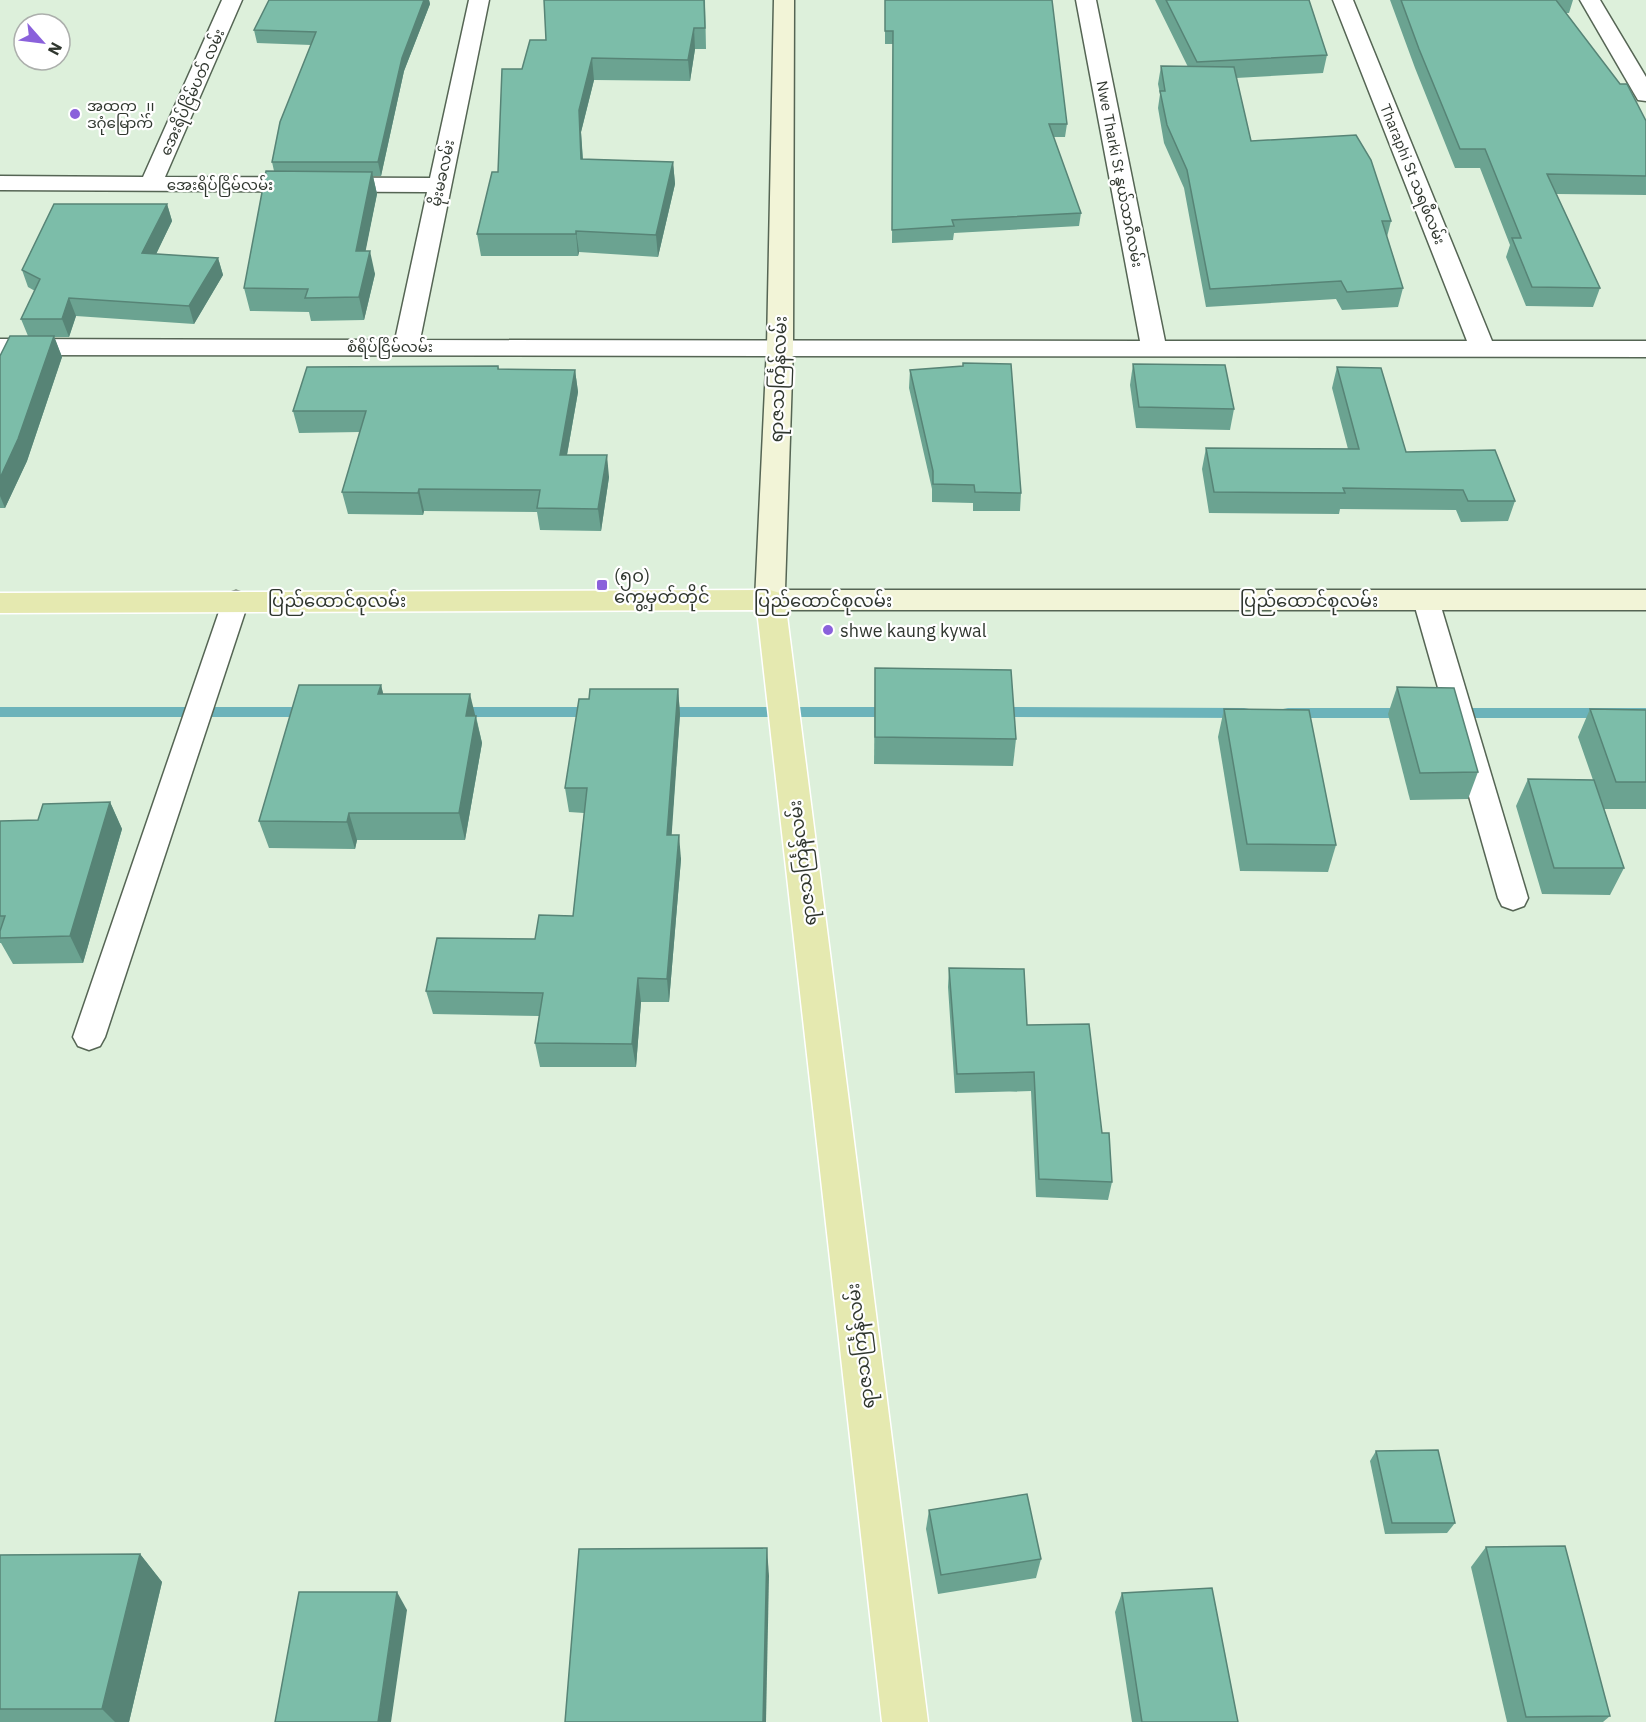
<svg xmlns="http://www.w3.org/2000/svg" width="1646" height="1722" font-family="'IBM Plex Sans','Noto Sans Myanmar',sans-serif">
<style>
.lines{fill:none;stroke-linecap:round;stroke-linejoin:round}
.stream{fill:#6cb3ba;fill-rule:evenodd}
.lane-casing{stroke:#556554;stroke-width:3}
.street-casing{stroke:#556554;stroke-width:3}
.secondary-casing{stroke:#556554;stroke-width:3}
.primary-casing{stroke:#fff;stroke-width:3}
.lane{fill:#fff;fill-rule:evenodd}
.street{fill:#fff;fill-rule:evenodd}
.secondary{fill:#f2f4d7;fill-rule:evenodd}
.primary{fill:#e5e9b0;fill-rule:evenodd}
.wall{fill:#6ba391}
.shaded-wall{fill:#578476}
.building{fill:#7cbda9;stroke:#578476;stroke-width:1.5}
.poi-dot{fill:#8a61db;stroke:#fff;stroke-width:2}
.labels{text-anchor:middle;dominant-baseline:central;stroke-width:4.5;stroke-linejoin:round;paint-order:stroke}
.far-street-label{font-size:15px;fill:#30372f;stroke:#fff}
.far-poi-label{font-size:15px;fill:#30372f;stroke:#fff;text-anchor:start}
.street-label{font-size:18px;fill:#30372f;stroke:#fff}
.poi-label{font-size:18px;fill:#30372f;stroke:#fff;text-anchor:start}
</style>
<rect width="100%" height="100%" fill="#ddf0db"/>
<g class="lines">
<g class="stream">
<polygon points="0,707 314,707 319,708 322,712 319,716 314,717 0,717"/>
<polygon points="454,707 599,707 604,708 607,712 604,716 599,717 454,717 449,716 446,712 449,708"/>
<polygon points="658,707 896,707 901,708 904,712 901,716 896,717 658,717 653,716 650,712 653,708"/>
<polygon points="994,707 1244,708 1249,709 1252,713 1249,717 1244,718 994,717 989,716 986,712 989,708"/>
<polygon points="1288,708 1409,708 1414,709 1417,713 1414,717 1409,718 1288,718 1283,717 1280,713 1283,709"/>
<polygon points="1450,708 1646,708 1646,718 1450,718 1445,717 1442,713 1445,709"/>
</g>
<defs>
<g id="lane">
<polygon points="236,591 245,594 249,600 105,1037 100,1046 89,1050 78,1046 73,1037 223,600 227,594"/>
<polygon points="1426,591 1435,594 1439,600 1528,898 1524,906 1513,910 1502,906 1498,898 1413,600 1417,594"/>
</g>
<g id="street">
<polygon points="222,0 242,0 165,177 430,178 469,0 489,0 420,340 1140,341 1076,0 1096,0 1165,341 1467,341 1333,0 1353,0 1492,341 1646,341 1646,357 0,355 0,339 395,340 427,192 0,190 0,176 143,177"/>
<polygon points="1580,0 1600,0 1646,77 1646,101 1638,100 1635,95"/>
</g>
<polygon id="secondary" points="774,0 794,0 793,346 785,590 1646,590 1646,610 770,610 760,607 755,600 767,346"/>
<polygon id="primary" points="770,590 780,593 785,600 928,1722 882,1722 757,610 0,613 0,593"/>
</defs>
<use href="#lane" class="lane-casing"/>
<use href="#street" class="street-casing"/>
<use href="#secondary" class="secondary-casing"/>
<use href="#primary" class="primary-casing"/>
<use href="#lane" class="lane"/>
<use href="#street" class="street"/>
<use href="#secondary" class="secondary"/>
<use href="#primary" class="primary"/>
</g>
<g class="wall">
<polygon points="269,0 429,0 430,4 404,71 381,176 373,176 377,194 365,251 375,274 364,320 311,321 309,312 250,311 244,288 274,171 272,162 311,45 257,43 254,30"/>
<polygon points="544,0 705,0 706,49 695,49 690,81 594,80 581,132 583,159 673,162 675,184 658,257 579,252 578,256 481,256 477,234 498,172 546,40"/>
<polygon points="885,0 1067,124 1065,137 1053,137 1081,213 1079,226 954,233 953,240 892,243 893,44 885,44"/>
<polygon points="1155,0 1309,0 1327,55 1323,73 1236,78 1251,141 1391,221 1387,237 1403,288 1398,307 1342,310 1336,299 1206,307 1184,188 1164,143 1158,108 1160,94 1158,84 1161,66 1188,67"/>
<polygon points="1390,0 1573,0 1569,13 1566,13 1646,121 1646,195 1556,194 1600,288 1593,307 1526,306 1506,257 1510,245 1480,168 1455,168 1415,68"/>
<polygon points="167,204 172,221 156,254 218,258 223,275 194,324 76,316 69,337 54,337 62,357 27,461 5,508 0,508 0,356 28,336 21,319 35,291 28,287 22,270"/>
<polygon points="1133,364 1234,409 1230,430 1136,428 1130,385"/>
<polygon points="498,366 499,369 575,370 578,392 567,455 609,477 601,531 540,530 537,512 424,511 423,515 348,514 342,492 360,432 299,433 293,411"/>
<polygon points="1337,367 1406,452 1515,501 1508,521 1461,522 1456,510 1340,509 1339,514 1209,513 1202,469 1206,448 1348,449 1332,388"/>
<polygon points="910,370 1021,493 1020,511 973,511 973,503 932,502 932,489 909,388"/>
<polygon points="875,668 1016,739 1013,766 874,764"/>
<polygon points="381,685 383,694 476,716 482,743 465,840 357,840 355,849 269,848 259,821"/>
<polygon points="1397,687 1478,772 1468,799 1410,800 1388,714"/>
<polygon points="678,689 680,714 671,835 681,859 669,1002 641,1002 636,1067 540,1067 535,1043 539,1016 433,1014 426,991 535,939 573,916 584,813 569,812 565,788 589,699"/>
<polygon points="1224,709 1336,845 1328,872 1240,871 1218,737"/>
<polygon points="1590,709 1646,710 1646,809 1604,809 1624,868 1610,895 1542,894 1516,806 1528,779 1593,780 1578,737"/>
<polygon points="110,802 122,829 83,963 13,964 1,943 0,943 0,821 38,820"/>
<polygon points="949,968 1102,1133 1112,1182 1108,1200 1036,1197 1031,1091 955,1093 948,987"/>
<polygon points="1376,1451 1455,1523 1447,1533 1385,1534 1370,1461"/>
<polygon points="929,1510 1041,1559 1036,1578 938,1594 926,1529"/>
<polygon points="1486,1547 1610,1716 1603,1722 1507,1722 1471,1567"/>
<polygon points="140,1554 162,1582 129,1722 0,1722 0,1555"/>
<polygon points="1122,1593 1238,1722 1132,1722 1115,1612"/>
</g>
<g class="shaded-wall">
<polygon points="424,0 429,0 430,4 404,71 381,176 378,162 402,58"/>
<polygon points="694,28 695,49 690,81 688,60"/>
<polygon points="592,58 594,80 581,132 584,181 581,159 579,110"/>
<polygon points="673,162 675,184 658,257 656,235"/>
<polygon points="372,172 377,194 361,274 356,251"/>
<polygon points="167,204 172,221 148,271 142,253"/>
<polygon points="576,231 579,252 578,256 576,234"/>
<polygon points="370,251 375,274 364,320 359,297"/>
<polygon points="218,258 223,275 194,324 189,306"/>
<polygon points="69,298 76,316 69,337 62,319"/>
<polygon points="54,336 62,357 27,461 5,508 0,496 0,478"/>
<polygon points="575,370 578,392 563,477 560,455"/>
<polygon points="607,455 609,477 601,531 598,509"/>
<polygon points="419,489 424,511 423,515 418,493"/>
<polygon points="381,685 388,713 378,694"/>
<polygon points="678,689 680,714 670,859 667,835"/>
<polygon points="470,694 482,743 465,840 459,813 466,716"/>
<polygon points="110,802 122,829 83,963 70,936"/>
<polygon points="349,813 357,840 355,849 347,822"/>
<polygon points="679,835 681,859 669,1002 667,979"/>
<polygon points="638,978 641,1002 636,1067 632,1044"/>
<polygon points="767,1548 769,1576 766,1722 763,1722"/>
<polygon points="140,1554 162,1582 129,1722 115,1722 102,1709"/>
<polygon points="397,1592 407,1610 391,1722 378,1722"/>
</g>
<g class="building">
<polygon points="269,0 424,0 402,58 378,162 272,162 280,122 316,32 254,30"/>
<polygon points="544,0 704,0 705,28 694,28 688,60 592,58 579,110 581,159 673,162 656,235 576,231 576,234 477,234 492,172 498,172 502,69 522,69 530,40 546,40"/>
<polygon points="885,0 1052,0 1067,124 1049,124 1081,213 952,220 954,226 892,230 893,31 885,31"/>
<polygon points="1166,0 1309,0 1327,55 1197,62"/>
<polygon points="1401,0 1556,0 1620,84 1627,84 1646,121 1646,176 1547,174 1600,288 1532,287 1512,238 1521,238 1485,149 1460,149 1419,49"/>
<polygon points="1161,66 1234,67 1251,141 1356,135 1371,160 1391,221 1382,221 1403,288 1347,292 1341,281 1210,289 1187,170 1167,125 1160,91 1165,91"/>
<polygon points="266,171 372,172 356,251 370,251 359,297 305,298 308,289 244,288"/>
<polygon points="54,204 167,204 142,253 218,258 189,306 69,298 62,319 21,319 40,279 22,270"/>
<polygon points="10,336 54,336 18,439 0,478 0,356"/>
<polygon points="963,363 1011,364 1021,493 975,492 974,485 933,484 933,471 910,370 963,366"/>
<polygon points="1133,364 1225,365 1234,409 1139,407"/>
<polygon points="498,366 498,369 575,370 560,455 607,455 598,509 537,508 540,490 419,489 418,493 342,492 366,411 293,411 307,367"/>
<polygon points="1337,367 1381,368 1406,452 1495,450 1515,501 1468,501 1463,490 1343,488 1345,493 1214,492 1206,448 1359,449"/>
<polygon points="875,668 1011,670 1016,739 875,737"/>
<polygon points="299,685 381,685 378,694 470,694 466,716 476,716 459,813 349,813 347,822 259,821"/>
<polygon points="1397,687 1454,688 1478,772 1420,773"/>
<polygon points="590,689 678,689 667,835 679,835 667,979 638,978 632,1044 535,1043 543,993 426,991 437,938 535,939 539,915 573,916 587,788 565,788 579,699 589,699"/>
<polygon points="1224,709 1309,710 1336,845 1247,844"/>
<polygon points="1590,709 1646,710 1646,782 1616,782"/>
<polygon points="1528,779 1594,780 1624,868 1554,868"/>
<polygon points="110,802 70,936 0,938 0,931 5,916 0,916 0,821 38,820 43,804"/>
<polygon points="949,968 1024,969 1027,1025 1089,1024 1102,1133 1109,1133 1112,1182 1039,1179 1034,1072 957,1074"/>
<polygon points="1438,1450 1455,1523 1392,1523 1376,1451"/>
<polygon points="1027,1494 1041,1559 941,1575 929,1510"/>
<polygon points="1565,1546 1610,1716 1526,1717 1486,1547"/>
<polygon points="767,1548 763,1722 565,1722 579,1549"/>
<polygon points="140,1554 102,1709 0,1709 0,1555"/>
<polygon points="1212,1588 1238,1722 1142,1722 1122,1593"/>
<polygon points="299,1592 397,1592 378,1722 275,1722"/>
</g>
<g class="poi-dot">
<circle cx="75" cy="114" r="6"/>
<rect x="596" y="579" width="12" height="12" rx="3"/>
<circle cx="828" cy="630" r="6"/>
</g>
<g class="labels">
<g class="far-street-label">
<text transform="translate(192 92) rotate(-66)">အေးရိပ်ငြိမ်ပတ် လမ်း</text>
<text transform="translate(442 173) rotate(-78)">မိုးမခလမ်း</text>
<text transform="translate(1120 174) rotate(79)">Nwe Tharki St နွယ်သာဂီလမ်း</text>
<text transform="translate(1413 174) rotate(68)">Tharaphi St သရဖီလမ်း</text>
<text x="220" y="184">အေးရိပ်ငြိမ်လမ်း</text>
<text x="390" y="346">စံရိပ်ငြိမ်လမ်း</text>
</g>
<g class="far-poi-label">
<text x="87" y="105">အထက ၂၊<tspan x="87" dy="17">ဒဂုံမြောက်</tspan></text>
</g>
<g class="street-label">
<text transform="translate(778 379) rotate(-88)">ရာဇသင်္ကြန်လမ်း</text>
<text x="337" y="600">ပြည်ထောင်စုလမ်း</text>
<text x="823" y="600">ပြည်ထောင်စုလမ်း</text>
<text x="1309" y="600">ပြည်ထောင်စုလမ်း</text>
<text transform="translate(802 863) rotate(-97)">ရာဇသင်္ကြန်လမ်း</text>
<text transform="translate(860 1346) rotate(-97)">ရာဇသင်္ကြန်လမ်း</text>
</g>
<g class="poi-label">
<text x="614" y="575">(၅၀)<tspan x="614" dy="21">ကွေ့မှတ်တိုင်</tspan></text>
<text x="840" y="630">shwe kaung kywal</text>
</g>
</g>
<g transform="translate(42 42) rotate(118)"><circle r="28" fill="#ffffff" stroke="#acafac" stroke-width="1.5"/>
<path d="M0-4.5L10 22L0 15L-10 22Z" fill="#8a61db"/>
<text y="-9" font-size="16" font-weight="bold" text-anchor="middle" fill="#30372f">N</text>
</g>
</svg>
